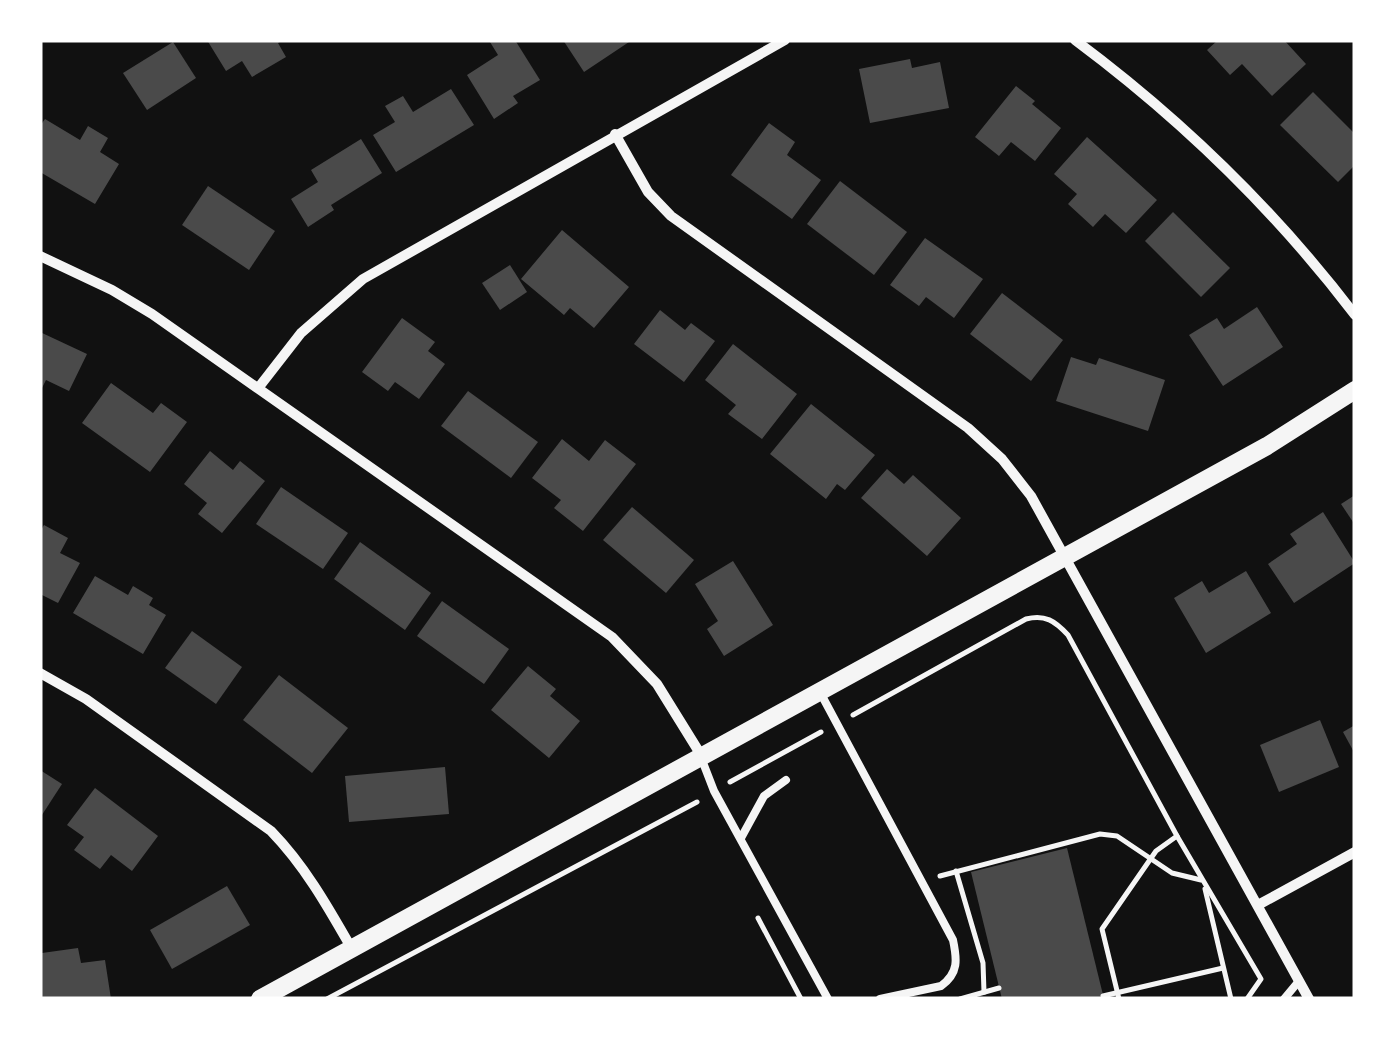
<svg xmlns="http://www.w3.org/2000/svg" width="1395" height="1039" font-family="Raleway,sans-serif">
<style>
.building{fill:#4a4a4a}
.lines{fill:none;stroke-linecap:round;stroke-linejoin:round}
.path{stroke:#f5f5f5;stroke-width:5}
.service{stroke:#f5f5f5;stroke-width:8}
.minor{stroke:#f5f5f5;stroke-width:10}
.tertiary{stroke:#f5f5f5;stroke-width:18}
</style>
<rect width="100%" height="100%" fill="#111"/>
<g class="building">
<polygon points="207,40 283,40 278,43 286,57 252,77 242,61 226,71"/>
<polygon points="493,40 515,40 540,80 513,96 518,103 494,119 467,75 498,55 490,42"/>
<polygon points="563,40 632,40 584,72"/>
<polygon points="1218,40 1284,40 1306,64 1272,96 1242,64 1230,75 1207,50"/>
<polygon points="173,42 196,78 147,110 123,73"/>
<polygon points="910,59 912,68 940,62 949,108 870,123 859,69"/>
<polygon points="1016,86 1035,101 1032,104 1061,128 1035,161 1011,142 999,156 975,137"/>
<polygon points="451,89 474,125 396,172 373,135 395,122 385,106 403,96 413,112"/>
<polygon points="1313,92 1355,134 1355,165 1338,182 1280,125"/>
<polygon points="45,119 80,140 88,126 108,138 100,152 119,164 95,204 40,172 40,126"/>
<polygon points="769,123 795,142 787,155 821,180 792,219 731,175"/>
<polygon points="1087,137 1157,200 1126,233 1105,214 1093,227 1068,204 1077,194 1054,174"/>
<polygon points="361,139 382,173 331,205 334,210 308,227 291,199 318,182 311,170"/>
<polygon points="840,181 907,232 874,275 807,224"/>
<polygon points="208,186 275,231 249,270 182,225"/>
<polygon points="1173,212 1230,268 1201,297 1145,241"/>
<polygon points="562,230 629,287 594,328 570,308 564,315 521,279"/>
<polygon points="925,238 983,279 954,318 926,297 919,306 890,285"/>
<polygon points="510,265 527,292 500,310 482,283"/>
<polygon points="1002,293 1063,340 1031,381 970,334"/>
<polygon points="1257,307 1283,347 1223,386 1189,335 1217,318 1224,329"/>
<polygon points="660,310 685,330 691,323 715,341 684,382 634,344"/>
<polygon points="402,318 435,342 428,351 445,364 419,399 395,382 388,391 362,372"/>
<polygon points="40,332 87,354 69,391 46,380 40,392"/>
<polygon points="733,344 797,394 762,439 728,414 736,405 705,380"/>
<polygon points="1071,357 1096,365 1099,358 1165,380 1148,431 1056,401"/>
<polygon points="111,383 153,413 161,403 187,422 150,472 82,423"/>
<polygon points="468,391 538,442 511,478 441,426"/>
<polygon points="811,404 875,455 845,490 837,484 826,499 770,454"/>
<polygon points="562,439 589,461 605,440 636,464 583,531 554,508 561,500 532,478"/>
<polygon points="210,451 233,470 240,461 265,481 222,533 198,514 207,503 184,484"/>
<polygon points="887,469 904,484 913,475 961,518 927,556 861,498"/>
<polygon points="281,487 348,533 323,569 256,524"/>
<polygon points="1355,495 1355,525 1341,504"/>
<polygon points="632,507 694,560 666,593 603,540"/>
<polygon points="1323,512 1355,563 1294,603 1268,564 1297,544 1290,534"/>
<polygon points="44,525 68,538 60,553 80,563 58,603 40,594 40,532"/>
<polygon points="360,542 431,593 405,630 334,579"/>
<polygon points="733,561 773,625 724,656 707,629 718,621 695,584"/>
<polygon points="1246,571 1271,613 1206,653 1174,598 1202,581 1209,593"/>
<polygon points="95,576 128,595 133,586 153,598 149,605 166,615 143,654 73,613"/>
<polygon points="442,601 509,649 484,684 417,636"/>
<polygon points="192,631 242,667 216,704 165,668"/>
<polygon points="528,666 556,689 550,696 580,721 549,758 491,710"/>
<polygon points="279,675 348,728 312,773 243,720"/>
<polygon points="1320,720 1339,767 1279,792 1260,745"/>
<polygon points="1355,725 1355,754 1343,732"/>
<polygon points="445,767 449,814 349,822 345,776"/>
<polygon points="40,770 62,784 40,818"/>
<polygon points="95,788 158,836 132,871 111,855 100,869 74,850 84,837 67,825"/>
<polygon points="1067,848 1104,999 1002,999 971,872"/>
<polygon points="227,886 250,925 172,969 150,930"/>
<polygon points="78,948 81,963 105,960 111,999 40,999 42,953"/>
</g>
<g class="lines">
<g class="path">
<path d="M853,715L1026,619C1045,614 1055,621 1068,635L1177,836L1261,979L1247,999"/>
<polyline points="730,782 821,732"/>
<polyline points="956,871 983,963 984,992"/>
<polyline points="940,876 1100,834 1117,836 1172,873 1201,880"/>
<polyline points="1205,889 1231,999"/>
<polyline points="758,918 801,999"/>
<polyline points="1103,996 1223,968"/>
<polyline points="327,999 697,802"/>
<polyline points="960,999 999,988"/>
<polyline points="1119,999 1102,929 1156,851 1177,836"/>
</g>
<g class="service">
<path d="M821,694L953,940C957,959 959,973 941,986L880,999"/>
<polyline points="702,760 714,791 828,999"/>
<polyline points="741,838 764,796 786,780"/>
<polyline points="1284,999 1299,981"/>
</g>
<g class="minor">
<path d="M1075,40C1181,119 1275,210 1355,315"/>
<polyline points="615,134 648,192 671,216 968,428 1002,459 1031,496 1309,999"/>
<polyline points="40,256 112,290 152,314 612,637 657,684 701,755"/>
<polyline points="259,387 301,333 363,279 785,40"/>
<path d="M40,673L86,699L271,831C305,866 328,907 352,949"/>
<polyline points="1258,905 1355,852"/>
</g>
<polyline class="tertiary" points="260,999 1267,446 1355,390"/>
</g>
<rect width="1395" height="1039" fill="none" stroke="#ffffff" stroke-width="85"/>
</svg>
